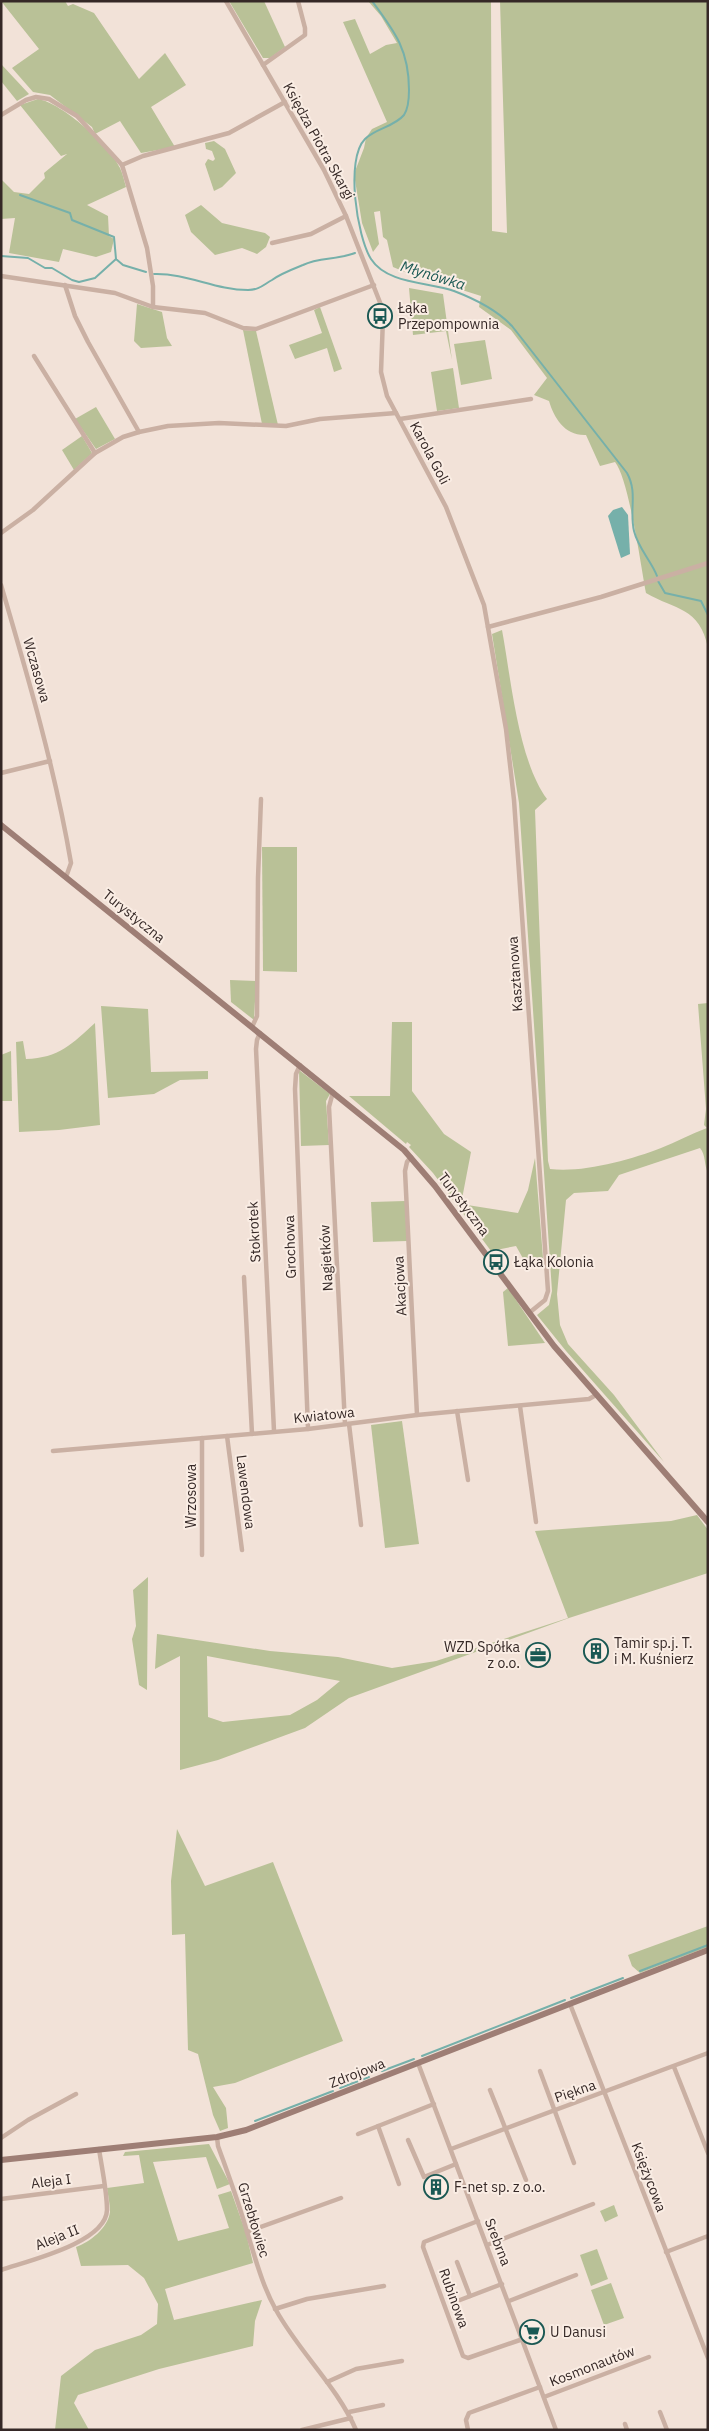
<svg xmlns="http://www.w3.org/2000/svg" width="709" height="2431" font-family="'IBM Plex Sans',sans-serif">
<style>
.green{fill:#b9c197;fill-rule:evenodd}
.water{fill:#76b0aa}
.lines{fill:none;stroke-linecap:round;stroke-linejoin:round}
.stream{stroke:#76b0aa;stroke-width:2}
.street{stroke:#cab0a3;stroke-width:4.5}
.secondary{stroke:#9e7e75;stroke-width:6}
.labels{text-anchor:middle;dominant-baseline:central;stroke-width:4;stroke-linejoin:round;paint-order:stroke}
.street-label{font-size:14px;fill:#352826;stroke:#faede4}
.poi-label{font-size:14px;fill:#352826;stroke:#faede4;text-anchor:start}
.water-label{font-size:15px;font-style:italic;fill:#1a5853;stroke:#faede4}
</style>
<rect width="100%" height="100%" fill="#f2e2d8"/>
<g class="green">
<polygon points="1,1 65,1 68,6 73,4 94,13 139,79 165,53 186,85 151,107 175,147 141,153 120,121 95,134 92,127 50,95 33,92 12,68 39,49"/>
<polygon points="229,1 264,1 285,47 270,58 263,58"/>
<path d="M368,1H491L492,231L507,233L500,1H708V648C700,607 675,610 646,593C641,567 629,479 615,462L600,466L586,435C565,436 554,418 549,401L534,395L547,378L511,330L479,307L481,296C452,286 421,280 393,267L387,240L383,237L380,211L374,212L379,244L373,252L362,223L354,174L364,148L366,138L372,129L387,122L343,22L355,19L370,54L386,45L397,43L381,16Z"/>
<polygon points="1,64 29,94 17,101 1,81"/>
<path d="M38,99C62,103 110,146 120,168C123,174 124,181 126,187L87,205L108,216L109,236L114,239L111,252L96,257L63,249L59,262L9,253L15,218L1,219V179L14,192L29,194L45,178L44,173L67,154L61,156L20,105Z"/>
<polygon points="214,141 225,149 236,173 222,187 214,191 205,164 208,159 213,161 215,159 212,151 206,149 205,143"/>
<polygon points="201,205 222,223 265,233 270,237 266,247 257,254 242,248 215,255 191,232 185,215"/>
<polygon points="409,288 443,294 452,360 446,331 413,335"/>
<polygon points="137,304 162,312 167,338 172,346 141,348 134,341"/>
<polygon points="320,307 342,369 334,372 327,348 295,359 289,345 322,333 314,310"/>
<polygon points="243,330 256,331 278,425 262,424"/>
<polygon points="485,340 492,379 461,385 454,344"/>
<polygon points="453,368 459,408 437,411 431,372"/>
<polygon points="96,407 115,439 96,449 75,419"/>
<polygon points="82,436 92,453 74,470 62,450"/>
<path d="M502,630C511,678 518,760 547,799L535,810L548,1161L550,1169C583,1173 630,1160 661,1148C676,1142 691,1134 707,1128L704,1125L706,1109L698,1004L708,1003V1173C704,1165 706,1155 700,1148L619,1175L608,1191L574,1193L566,1200L557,1294L560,1325L568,1344L614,1395L664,1462L566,1351L537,1315L549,1305L552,1291L519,803L492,634Z"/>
<polygon points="262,847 297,847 297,972 263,971"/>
<polygon points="230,980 256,981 254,1020 231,1002"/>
<polygon points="101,1006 148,1009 151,1072 208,1071 208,1079 180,1080 154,1094 108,1098"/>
<polygon points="392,1022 412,1022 412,1091 444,1134 471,1152 461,1204 518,1213 528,1190 535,1158 543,1258 525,1262 516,1246 491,1251 433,1173 409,1147 411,1145 407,1142 406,1144 349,1096 390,1096"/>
<path d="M95,1023L100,1125L59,1130L19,1132L16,1042L23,1041L26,1059C59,1058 72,1044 95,1023Z"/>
<polygon points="11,1051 12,1101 1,1101 1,1055"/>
<polygon points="299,1070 330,1094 326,1101 329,1145 301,1146"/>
<polygon points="405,1201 407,1241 373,1242 371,1202"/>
<polygon points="508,1288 545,1343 508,1346 503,1292"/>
<polygon points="402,1421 419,1544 385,1548 371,1425"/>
<path d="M697,1515L708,1530V1573L569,1618L349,1698L305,1728L218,1760L180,1770V1656L155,1669L157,1634L270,1651L338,1657L392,1668L436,1661L568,1618L535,1531L671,1521ZM207,1656L340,1681L317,1700L290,1715L223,1722L208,1717Z"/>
<polygon points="148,1577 147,1690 139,1685 132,1639 136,1626 133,1590"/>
<polygon points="177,1829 205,1886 273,1862 343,2041 235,2083 213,2087 226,2108 228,2128 220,2131 213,2115 198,2054 188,2050 185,1934 172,1935 171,1881"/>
<polygon points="708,1926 708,1947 640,1973 632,1966 628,1955"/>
<path d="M209,2144L230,2184L217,2189L206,2157L153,2162L178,2241L229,2228L218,2195L231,2191L246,2233L253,2263L165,2289L174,2320L262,2300L255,2321L253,2346L159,2369L78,2395L74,2403L89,2430H55L61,2376L95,2350L141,2335L157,2324L158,2304L144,2278L128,2265L81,2266L76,2247C90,2242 108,2228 110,2212C110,2204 108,2195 107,2188L144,2183L139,2155L123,2156L125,2152Z"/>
<polygon points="614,2205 618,2216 605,2222 600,2211"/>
<polygon points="597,2249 608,2279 591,2286 580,2255"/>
<polygon points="611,2283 624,2318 604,2325 591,2290"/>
</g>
<polygon class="water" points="622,507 628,515 630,554 621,558 608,516 613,510"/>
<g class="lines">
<g class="stream">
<path d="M372,1C395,32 409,50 409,90C409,97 408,109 404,115C394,127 376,128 365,139C345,159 357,237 371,259C387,284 428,282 454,291C475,299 497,310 512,326L627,473C638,493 629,510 634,531C638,548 652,562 657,576"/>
<polyline points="20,195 70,213 72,220 114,237 116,259 123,265 146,272"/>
<polyline points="1,256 28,258 45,268 52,268 72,280 79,282 95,278 116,259"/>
<path d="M154,274C187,273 215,290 248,290C259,290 263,285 272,280C280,274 293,269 303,265C318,257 338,260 355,253"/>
<polyline points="658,581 665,593 701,601 708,615"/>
<polyline points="640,1971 708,1945"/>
<polyline points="571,1998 623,1978"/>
<polyline points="422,2056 565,2000"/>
<polyline points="382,2071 414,2059"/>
<polyline points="340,2088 369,2077"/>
<polyline points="255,2121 333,2091"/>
</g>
<g class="street">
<polyline points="226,1 324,170 346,216 381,305 383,318 381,372 387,396 446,507 484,605 506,729 514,800 548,1291 545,1300 529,1313"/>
<polyline points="263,65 305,35 305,28 298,1"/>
<polyline points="1,115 26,100 36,97 49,99 77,116 122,165 147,248 153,286 153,307"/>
<polyline points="122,165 143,156 229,133 285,102"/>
<polyline points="272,243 311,234 346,216"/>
<polyline points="1,276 115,293 153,307 205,313 243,328 256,329 374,285"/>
<polyline points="65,285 75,316 88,342 139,432"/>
<polyline points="34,356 95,453"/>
<polyline points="400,419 531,399"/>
<polyline points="1,533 33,510 95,453 123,437 139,432 168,426 219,423 286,426 320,419 396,413"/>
<path d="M1,585C28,677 55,769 71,863L66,877"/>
<polyline points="488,627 601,597 708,563"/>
<polyline points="1,773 50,761"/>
<polyline points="252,1027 257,1016 258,878 261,799"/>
<polyline points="260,1033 257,1040 256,1049 274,1431"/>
<polyline points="300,1065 296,1074 295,1089 308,1429"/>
<polyline points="333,1092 329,1107 345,1424"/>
<polyline points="411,1157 407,1162 405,1171 417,1415"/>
<polyline points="244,1277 252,1434"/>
<polyline points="520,1406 536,1522"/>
<polyline points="457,1411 468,1480"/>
<polyline points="349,1424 361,1525"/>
<polyline points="227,1436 242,1550"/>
<polyline points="53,1451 308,1429 417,1415 589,1399 596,1395"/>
<polyline points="202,1555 202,1438"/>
<polyline points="570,2004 708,2358"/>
<polyline points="418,2063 556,2430"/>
<polyline points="674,2067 708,2153"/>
<polyline points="540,2071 574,2163"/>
<polyline points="490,2090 526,2180"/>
<polyline points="378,2126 399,2184"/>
<polyline points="358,2134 434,2104"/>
<path d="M217,2137L218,2146C228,2174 239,2203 247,2232C256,2260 262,2285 276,2310C299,2352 337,2386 356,2430"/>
<polyline points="1,2138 28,2120 76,2094"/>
<polyline points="408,2140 424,2177 456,2164"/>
<polyline points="451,2149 708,2053"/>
<polyline points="1,2199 104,2186"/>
<polyline points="478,2221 424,2242 423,2247 463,2356 468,2358 523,2339"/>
<polyline points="247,2232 341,2198"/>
<polyline points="487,2245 593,2204"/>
<polyline points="666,2252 708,2236"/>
<polyline points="457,2262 470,2296"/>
<path d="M1,2270C27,2261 106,2243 107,2210C107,2191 102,2169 99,2149"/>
<polyline points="460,2300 502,2284"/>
<polyline points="509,2301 576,2275"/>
<polyline points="275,2309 307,2299 384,2286"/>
<polyline points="327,2382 356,2369 402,2361"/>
<polyline points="544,2397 649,2357"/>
<polyline points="349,2412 383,2405"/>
<polyline points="660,2412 667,2430"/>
<polyline points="625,2424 627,2430"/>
<polyline points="302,2430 351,2418"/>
<polyline points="468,2430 466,2420 469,2413 540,2387"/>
</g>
<g class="secondary">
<polyline points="1,825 404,1150 435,1186 554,1346 708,1522"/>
<polyline points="1,2160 217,2137 246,2130 708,1950"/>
</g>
</g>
<defs>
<symbol id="bus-ring" viewBox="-11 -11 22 22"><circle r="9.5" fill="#faede4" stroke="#1a5853" stroke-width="1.5"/><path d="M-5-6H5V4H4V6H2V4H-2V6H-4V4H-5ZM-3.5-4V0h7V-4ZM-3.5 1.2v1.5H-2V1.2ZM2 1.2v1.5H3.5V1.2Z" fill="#1a5853"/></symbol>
<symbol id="building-ring" viewBox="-11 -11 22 22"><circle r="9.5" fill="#faede4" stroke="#1a5853" stroke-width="1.5"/><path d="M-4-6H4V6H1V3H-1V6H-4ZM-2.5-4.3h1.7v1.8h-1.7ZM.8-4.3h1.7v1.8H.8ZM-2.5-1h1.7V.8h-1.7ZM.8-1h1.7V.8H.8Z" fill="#1a5853"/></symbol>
<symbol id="office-ring" viewBox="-11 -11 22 22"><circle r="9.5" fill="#faede4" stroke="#1a5853" stroke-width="1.5"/><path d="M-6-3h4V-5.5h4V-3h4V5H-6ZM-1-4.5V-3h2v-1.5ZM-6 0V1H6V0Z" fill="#1a5853"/></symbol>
<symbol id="supermarket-ring" viewBox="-11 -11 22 22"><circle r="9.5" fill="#faede4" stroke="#1a5853" stroke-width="1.5"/><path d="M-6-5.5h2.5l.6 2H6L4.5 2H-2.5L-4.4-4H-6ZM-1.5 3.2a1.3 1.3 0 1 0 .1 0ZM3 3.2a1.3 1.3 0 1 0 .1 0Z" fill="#1a5853"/></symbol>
</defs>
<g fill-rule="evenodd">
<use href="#bus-ring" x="366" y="302" width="28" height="28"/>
<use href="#bus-ring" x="482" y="1248" width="28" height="28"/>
<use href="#building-ring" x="582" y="1637" width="28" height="28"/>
<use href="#office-ring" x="524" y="1641" width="28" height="28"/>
<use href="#building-ring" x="422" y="2173" width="28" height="28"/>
<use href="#supermarket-ring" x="518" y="2318" width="28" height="28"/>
</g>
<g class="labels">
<g class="street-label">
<text transform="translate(319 141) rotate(61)">Księdza Piotra Skargi</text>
<text transform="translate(430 453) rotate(62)">Karola Goli</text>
<text transform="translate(37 670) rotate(74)">Wczasowa</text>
<text transform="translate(134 916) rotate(39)">Turystyczna</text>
<text transform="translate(515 974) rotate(-94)">Kasztanowa</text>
<text transform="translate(464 1204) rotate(53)">Turystyczna</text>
<text transform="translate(254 1232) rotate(-93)">Stokrotek</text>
<text transform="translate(290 1247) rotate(-92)">Grochowa</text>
<text transform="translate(326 1258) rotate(-93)">Nagietków</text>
<text transform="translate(400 1286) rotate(-93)">Akacjowa</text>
<text transform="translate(324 1415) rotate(-6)">Kwiatowa</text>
<text transform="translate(246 1492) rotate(83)">Lawendowa</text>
<text transform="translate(191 1496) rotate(-90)">Wrzosowa</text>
<text transform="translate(357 2073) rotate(-21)">Zdrojowa</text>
<text transform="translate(575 2091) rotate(-19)">Piękna</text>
<text transform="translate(649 2177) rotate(69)">Księżycowa</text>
<text transform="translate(51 2181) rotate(-7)">Aleja I</text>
<text transform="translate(254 2220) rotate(73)">Grzebłowiec</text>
<text transform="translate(57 2237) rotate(-22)">Aleja II</text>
<text transform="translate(498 2242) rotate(69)">Srebrna</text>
<text transform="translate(454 2298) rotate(70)">Rubinowa</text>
<text transform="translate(592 2366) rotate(-21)">Kosmonautów</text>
</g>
<g class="poi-label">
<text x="398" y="308">Łąka<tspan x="398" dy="16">Przepompownia</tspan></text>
<text x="514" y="1262">Łąka Kolonia</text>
<text x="614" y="1643">Tamir sp.j. T.<tspan x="614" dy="16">i M. Kuśnierz</tspan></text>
<text x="520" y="1647" text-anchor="end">WZD Spółka<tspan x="520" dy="16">z o.o.</tspan></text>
<text x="454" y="2187">F-net sp. z o.o.</text>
<text x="550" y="2332">U Danusi</text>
</g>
<g class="water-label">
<text transform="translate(433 275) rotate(17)">Młynówka</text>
</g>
</g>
<rect width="709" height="2431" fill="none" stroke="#352826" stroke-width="5"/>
</svg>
